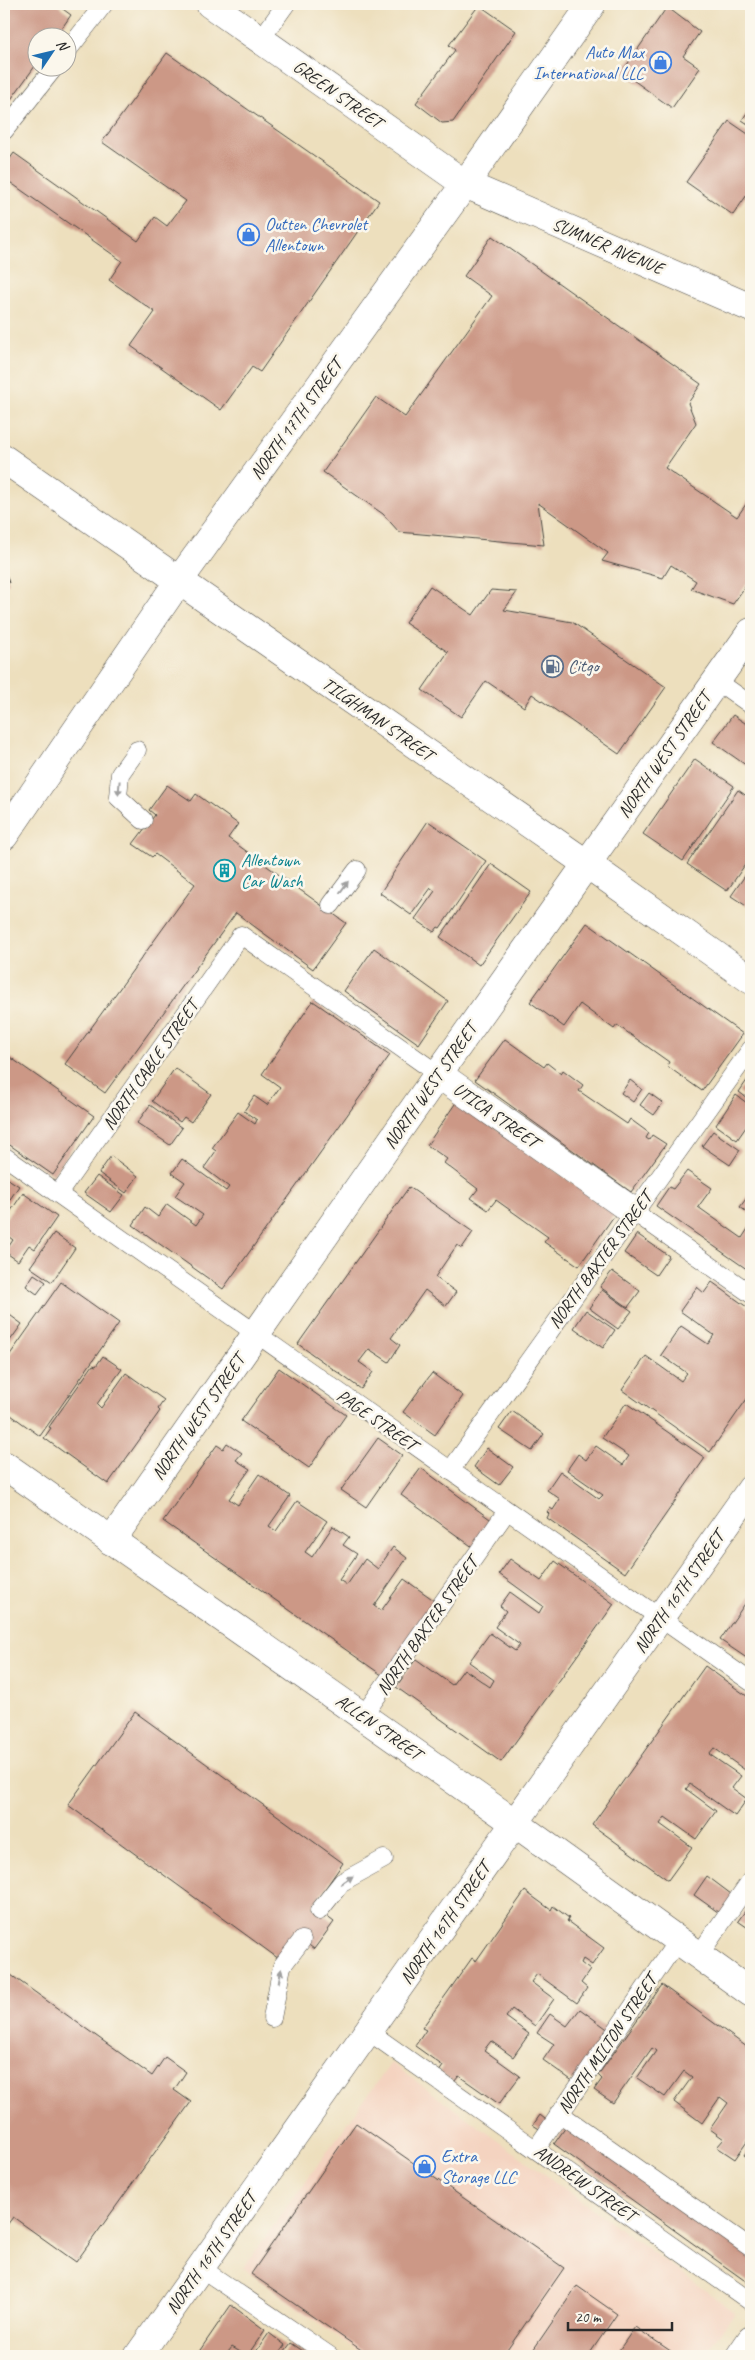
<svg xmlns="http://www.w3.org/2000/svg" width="755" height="2360" font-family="Caveat,sans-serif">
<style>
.built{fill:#f4d3c0}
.building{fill:#cc9886}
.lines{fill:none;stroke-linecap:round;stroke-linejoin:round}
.lane-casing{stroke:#484641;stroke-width:19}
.street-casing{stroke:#484641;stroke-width:29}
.secondary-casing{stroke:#484641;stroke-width:29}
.primary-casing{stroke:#484641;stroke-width:29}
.lane{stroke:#fff;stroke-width:18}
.street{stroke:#fff;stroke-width:28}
.secondary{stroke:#fff;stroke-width:28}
.primary{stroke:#fff;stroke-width:28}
.oneway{fill:#a0a0a0}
.labels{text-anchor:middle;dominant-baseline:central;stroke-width:5;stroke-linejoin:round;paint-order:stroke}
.shop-label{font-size:18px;fill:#366cbe;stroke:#fbf7ec;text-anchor:start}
.street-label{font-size:18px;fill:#2b2b2b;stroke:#fbf7ec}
.service-label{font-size:18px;fill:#4e5e75;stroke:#fbf7ec;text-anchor:start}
.culture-label{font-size:18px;fill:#0d838f;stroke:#fbf7ec;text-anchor:start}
</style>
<rect width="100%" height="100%" fill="#fbf7ec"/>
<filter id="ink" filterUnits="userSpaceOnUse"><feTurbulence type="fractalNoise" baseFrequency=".02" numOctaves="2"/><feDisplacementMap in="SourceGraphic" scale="10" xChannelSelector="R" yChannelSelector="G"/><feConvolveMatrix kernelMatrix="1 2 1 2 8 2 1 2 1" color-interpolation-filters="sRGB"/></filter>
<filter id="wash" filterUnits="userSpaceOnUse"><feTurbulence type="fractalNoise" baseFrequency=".0096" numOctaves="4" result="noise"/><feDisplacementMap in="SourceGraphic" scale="20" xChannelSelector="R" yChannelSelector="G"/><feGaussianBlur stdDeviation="1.12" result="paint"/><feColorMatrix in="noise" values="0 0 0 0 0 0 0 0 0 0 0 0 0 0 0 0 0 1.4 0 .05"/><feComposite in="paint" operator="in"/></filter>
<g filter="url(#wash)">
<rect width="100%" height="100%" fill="#eddfbd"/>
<polygon class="built" points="391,2063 735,2312 703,2356 364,2356 243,2268"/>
<g id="blocks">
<g class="building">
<polygon points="4,4 56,4 71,15 55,38 38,38 38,62 4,109"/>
<polygon points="479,5 516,31 453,122 442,123 416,103 455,50 449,45"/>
<polygon points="667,7 700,32 683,56 700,68 672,108 622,72"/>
<polygon points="167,53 379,201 260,372 252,367 221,410 131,346 155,312 109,280 122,261 4,178 4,167 14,153 138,241 155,217 167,226 186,201 102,142"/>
<polygon points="751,107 751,126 742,120"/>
<polygon points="729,121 751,136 751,189 733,215 686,182"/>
<polygon points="492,236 701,384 688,403 696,423 665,468 737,517 751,497 751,578 733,604 691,589 696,581 671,565 663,578 602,561 608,553 538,503 544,545 399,532 383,514 323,472 376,397 405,417 492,296 464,276"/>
<polygon points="4,568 9,583 4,585"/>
<polygon points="430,586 473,615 491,590 517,592 504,610 572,622 666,687 619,754 532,694 524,707 486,681 461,717 422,690 448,652 405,623"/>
<polygon points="733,715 751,727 750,768 713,742"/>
<polygon points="695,759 734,786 683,861 643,834"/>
<polygon points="167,785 191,801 196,794 238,824 228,838 346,923 313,969 236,913 105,1093 65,1064 195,884 155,854 152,857 133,844 155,815 149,810"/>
<polygon points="738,790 751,799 751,856 727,891 687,864"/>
<polygon points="428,821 486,861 440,928 438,927 434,932 415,919 435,891 431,888 411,915 380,893"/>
<polygon points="491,864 531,892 479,965 440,937"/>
<polygon points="751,867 751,909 731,896"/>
<polygon points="587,923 743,1034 702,1091 667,1066 669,1062 617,1025 614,1029 580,1004 564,1027 530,1002"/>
<polygon points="374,948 448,1001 419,1044 344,991"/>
<polygon points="313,1001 390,1055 223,1289 133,1225 145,1207 158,1217 167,1204 196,1225 203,1215 175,1196 185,1182 172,1173 182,1159 226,1191 229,1187 204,1168 216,1151 212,1148 238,1112 255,1124 257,1120 244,1111 254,1096 267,1105 280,1087 262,1074"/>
<polygon points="505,1039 544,1067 547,1063 561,1074 563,1070 583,1085 579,1091 627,1124 630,1119 649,1133 646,1138 649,1140 652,1135 666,1144 631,1192 475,1080"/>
<polygon points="4,1053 94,1116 53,1175 4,1141"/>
<polygon points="175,1068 211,1094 191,1122 184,1117 180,1122 152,1101"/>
<polygon points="750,1076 751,1078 751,1101 739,1092"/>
<polygon points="630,1080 642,1089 633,1102 621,1093"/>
<polygon points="649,1093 663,1103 654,1115 640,1105"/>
<polygon points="736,1095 751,1106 751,1131 746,1127 737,1140 716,1125"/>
<polygon points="457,1101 616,1213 579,1266 544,1242 548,1237 496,1200 488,1210 471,1198 478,1189 444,1163 447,1159 427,1145"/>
<polygon points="150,1105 182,1128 170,1145 137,1123"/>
<polygon points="713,1131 740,1150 730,1165 702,1146"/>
<polygon points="111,1156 138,1176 126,1193 99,1173"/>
<polygon points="687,1171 712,1188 698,1207 742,1238 751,1224 751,1272 656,1206 669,1187 673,1189"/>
<polygon points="97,1176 124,1195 111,1212 84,1193"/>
<polygon points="5,1177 19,1186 4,1208 4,1179"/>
<polygon points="409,1187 473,1232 462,1248 457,1245 435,1277 456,1292 446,1306 425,1290 391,1338 400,1345 389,1362 369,1349 359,1362 373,1372 361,1389 298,1344"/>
<polygon points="751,1192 751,1215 740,1207"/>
<polygon points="23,1193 57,1217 35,1249 29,1245 18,1261 5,1252 13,1240 4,1233 4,1221"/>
<polygon points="54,1233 75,1248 52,1282 30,1267"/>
<polygon points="637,1234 669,1256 656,1275 624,1253"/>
<polygon points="612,1271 640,1291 628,1307 600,1287"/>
<polygon points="34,1274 46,1282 37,1294 26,1286"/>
<polygon points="61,1282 119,1323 40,1436 4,1410 4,1363"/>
<polygon points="712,1282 751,1310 751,1393 710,1452 622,1390 646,1356 681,1381 687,1373 661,1355 681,1326 708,1344 714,1335 680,1311 697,1287 704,1293"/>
<polygon points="602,1290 632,1311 618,1329 589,1308"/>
<polygon points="586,1310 615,1330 603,1348 574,1328"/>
<polygon points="7,1313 22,1324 4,1349 4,1318"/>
<polygon points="103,1356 122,1369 97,1404 101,1408 126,1373 164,1400 158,1409 160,1411 108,1484 44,1438 51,1428 49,1427 93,1365 96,1366"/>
<polygon points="279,1368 346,1415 309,1468 241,1421"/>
<polygon points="432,1373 463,1396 435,1435 403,1412"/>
<polygon points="626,1403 705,1458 625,1573 547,1518 549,1514 547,1512 550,1508 553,1510 560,1499 547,1490 560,1471 599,1499 603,1495 567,1470 578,1454 586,1460 596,1446 623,1465 629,1456 602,1438"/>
<polygon points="512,1411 544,1434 532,1451 499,1429"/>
<polygon points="378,1438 402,1455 366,1507 341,1490"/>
<polygon points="227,1443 242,1453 236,1460 250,1469 229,1499 238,1505 259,1474 290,1496 269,1526 276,1531 297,1501 327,1521 305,1552 308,1554 312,1557 333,1526 349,1537 343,1545 357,1554 339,1580 347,1585 365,1559 378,1569 393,1547 407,1558 374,1606 381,1611 404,1579 438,1603 386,1678 163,1521 217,1445 223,1449"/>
<polygon points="487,1448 513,1467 499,1485 474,1467"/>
<polygon points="421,1468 494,1522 474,1548 401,1495"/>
<polygon points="510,1559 541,1581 555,1561 614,1604 501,1762 396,1687 416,1659 452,1685 464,1669 490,1687 494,1680 469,1662 490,1633 515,1651 520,1645 495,1627 506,1611 500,1606 510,1592 539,1613 543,1606 499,1574"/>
<polygon points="751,1595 751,1661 720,1640"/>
<polygon points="705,1666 751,1699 751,1761 745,1770 714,1748 709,1754 741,1776 732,1788 747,1799 735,1816 690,1784 686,1789 716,1811 696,1839 665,1817 660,1824 692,1847 668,1880 592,1825"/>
<polygon points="135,1712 343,1863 313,1906 334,1922 314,1949 296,1935 279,1959 68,1805"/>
<polygon points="707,1876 735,1897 722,1915 694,1895"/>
<polygon points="525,1891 551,1910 553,1906 569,1918 567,1921 604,1948 592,1965 583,1959 581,1963 590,1970 581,1983 587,1988 577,2003 537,1974 531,1982 554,1999 535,2026 512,2009 506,2017 529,2034 513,2057 491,2041 484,2050 520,2076 499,2104 459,2076 454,2082 439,2072 443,2066 415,2046 426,2030 422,2028 448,1992 472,1958 476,1961"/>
<polygon points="751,1903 751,1930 738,1921"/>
<polygon points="4,1970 152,2076 165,2057 186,2072 174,2090 191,2102 76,2262 13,2217 4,2229"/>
<polygon points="662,1985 751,2050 751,2136 735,2159 717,2147 724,2139 710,2129 728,2103 720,2097 702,2123 674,2102 692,2077 684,2071 665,2097 637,2078 656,2051 652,2048 613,2103 594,2090 602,2079 598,2075"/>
<polygon points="580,2009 610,2031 574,2082 543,2060 554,2044 537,2033 550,2014 567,2026"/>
<polygon points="540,2115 550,2123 544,2132 533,2125"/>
<polygon points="573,2117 751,2255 751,2285 554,2144"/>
<polygon points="356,2123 564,2268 503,2356 370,2356 251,2274"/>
<polygon points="751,2145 751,2160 744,2155"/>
<polygon points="577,2286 617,2314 588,2356 529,2356"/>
<polygon points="231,2305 265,2330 247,2356 232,2347 225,2356 196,2356"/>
<polygon points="635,2327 675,2354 673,2356 615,2356"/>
<polygon points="269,2333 285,2345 277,2356 253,2356"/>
<polygon points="291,2343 306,2353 311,2356 281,2356"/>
</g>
</g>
</g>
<g filter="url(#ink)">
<use href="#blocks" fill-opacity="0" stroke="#484641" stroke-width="1"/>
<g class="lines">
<defs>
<g id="lane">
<polyline points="261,39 286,4"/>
<polyline points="68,50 104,4"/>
<polyline points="4,131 54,68"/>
<polyline points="717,681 751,705"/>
<polyline points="137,750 120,774 118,797 143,820"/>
<polyline points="331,905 357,870"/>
<polyline points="4,1156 751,1682"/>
<polyline points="58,1194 241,935 438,1074"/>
<polyline points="634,1212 751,1294"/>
<polyline points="450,1471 751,1049"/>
<polyline points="363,1716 507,1511"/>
<polyline points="319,1911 342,1882 384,1859"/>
<polyline points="699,1955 751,1880"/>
<polyline points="272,2018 282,1966 302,1940"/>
<polyline points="368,2031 751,2302"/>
<polyline points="559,2113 751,2248"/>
<polyline points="536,2149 678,1940"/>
<polyline points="201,2268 330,2356"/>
</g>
<g id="street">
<polyline points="210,4 465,184 592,4"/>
<polyline points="438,1074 634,1212"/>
<polyline points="111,1541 438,1074 751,632"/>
<polyline points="138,2356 751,1489"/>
<polyline points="740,2356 751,2340"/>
</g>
<g id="secondary">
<polyline points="4,836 178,582 465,184 751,308"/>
<polyline points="4,1465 515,1823 751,1993"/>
</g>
<polyline id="primary" points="4,459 587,864 751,980"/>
</defs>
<use href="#lane" class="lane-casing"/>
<use href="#street" class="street-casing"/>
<use href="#secondary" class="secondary-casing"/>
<use href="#primary" class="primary-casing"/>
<use href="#lane" class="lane"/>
<use href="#street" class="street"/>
<use href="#secondary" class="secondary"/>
<use href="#primary" class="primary"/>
</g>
<defs><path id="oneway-solid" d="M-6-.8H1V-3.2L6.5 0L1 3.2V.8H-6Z" transform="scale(1.25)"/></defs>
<g class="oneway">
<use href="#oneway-solid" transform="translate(119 788) rotate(95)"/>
<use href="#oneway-solid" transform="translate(344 887) rotate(-54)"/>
<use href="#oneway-solid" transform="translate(347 1880) rotate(-33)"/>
<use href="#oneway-solid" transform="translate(280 1976) rotate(-79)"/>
</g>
</g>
<defs>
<symbol id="shop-ring" viewBox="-11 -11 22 22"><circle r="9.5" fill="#fbf7ec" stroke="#3f7fe0" stroke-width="1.5"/><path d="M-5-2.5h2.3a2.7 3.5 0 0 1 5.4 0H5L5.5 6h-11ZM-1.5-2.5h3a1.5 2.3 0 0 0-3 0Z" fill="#3f7fe0"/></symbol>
<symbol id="fuel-ring" viewBox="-11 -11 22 22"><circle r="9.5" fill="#fbf7ec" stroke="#5c6f8a" stroke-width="1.5"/><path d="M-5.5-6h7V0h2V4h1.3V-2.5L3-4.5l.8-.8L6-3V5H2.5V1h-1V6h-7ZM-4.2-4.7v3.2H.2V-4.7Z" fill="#5c6f8a"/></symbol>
<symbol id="building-ring" viewBox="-11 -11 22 22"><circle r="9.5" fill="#fbf7ec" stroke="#0f9aa8" stroke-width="1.5"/><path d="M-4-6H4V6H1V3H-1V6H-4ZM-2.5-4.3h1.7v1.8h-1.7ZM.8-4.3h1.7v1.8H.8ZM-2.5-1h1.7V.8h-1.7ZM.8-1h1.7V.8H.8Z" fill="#0f9aa8"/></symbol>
</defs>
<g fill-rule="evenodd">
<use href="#shop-ring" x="648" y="50" width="25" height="25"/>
<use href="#shop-ring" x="236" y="222" width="25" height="25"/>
<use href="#fuel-ring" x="540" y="654" width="25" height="25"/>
<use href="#building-ring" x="212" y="858" width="25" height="25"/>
<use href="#shop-ring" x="412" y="2154" width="25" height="25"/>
</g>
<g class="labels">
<g class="shop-label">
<text x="644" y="52" text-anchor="end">Auto Max<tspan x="644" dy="21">International LLC</tspan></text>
<text x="265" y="224">Outten Chevrolet<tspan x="265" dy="21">Allentown</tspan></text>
<text x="441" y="2156">Extra<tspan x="441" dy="21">Storage LLC</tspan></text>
</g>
<g class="street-label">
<text transform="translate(338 94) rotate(35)">GREEN STREET</text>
<text transform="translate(608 246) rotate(23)">SUMNER AVENUE</text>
<text transform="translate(296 419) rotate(-54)">NORTH 17TH STREET</text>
<text transform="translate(378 719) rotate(35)">TILGHMAN STREET</text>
<text transform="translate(664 755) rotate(-55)">NORTH WEST STREET</text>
<text transform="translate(150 1065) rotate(-55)">NORTH CABLE STREET</text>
<text transform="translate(430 1086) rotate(-55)">NORTH WEST STREET</text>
<text transform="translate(496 1115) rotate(35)">UTICA STREET</text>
<text transform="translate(600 1260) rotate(-54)">NORTH BAXTER STREET</text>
<text transform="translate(198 1417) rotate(-55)">NORTH WEST STREET</text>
<text transform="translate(377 1420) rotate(35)">PAGE STREET</text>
<text transform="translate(679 1592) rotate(-55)">NORTH 16TH STREET</text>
<text transform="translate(427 1626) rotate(-55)">NORTH BAXTER STREET</text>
<text transform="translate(379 1727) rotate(35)">ALLEN STREET</text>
<text transform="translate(445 1923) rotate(-55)">NORTH 16TH STREET</text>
<text transform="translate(607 2044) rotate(-56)">NORTH MILTON STREET</text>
<text transform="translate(585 2183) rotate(35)">ANDREW STREET</text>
<text transform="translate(211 2253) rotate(-55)">NORTH 16TH STREET</text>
</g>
<g class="service-label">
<text x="568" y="666">Citgo</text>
</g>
<g class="culture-label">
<text x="241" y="860">Allentown<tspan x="241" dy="21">Car Wash</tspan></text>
</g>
</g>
<rect width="755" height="2360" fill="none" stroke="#fbf7ec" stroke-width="20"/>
<g transform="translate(52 52) rotate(55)"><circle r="24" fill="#fbf7ec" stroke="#a8a59f"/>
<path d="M0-4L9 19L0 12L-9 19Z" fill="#1f6fb2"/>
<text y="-8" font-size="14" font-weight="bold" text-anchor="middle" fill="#2b2b2b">N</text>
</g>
<path d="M568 2322v8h104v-8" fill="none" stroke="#2b2b2b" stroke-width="2.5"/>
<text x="575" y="2322" font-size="15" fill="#2b2b2b" stroke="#fbf7ec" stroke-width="4" paint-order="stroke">20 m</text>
</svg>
